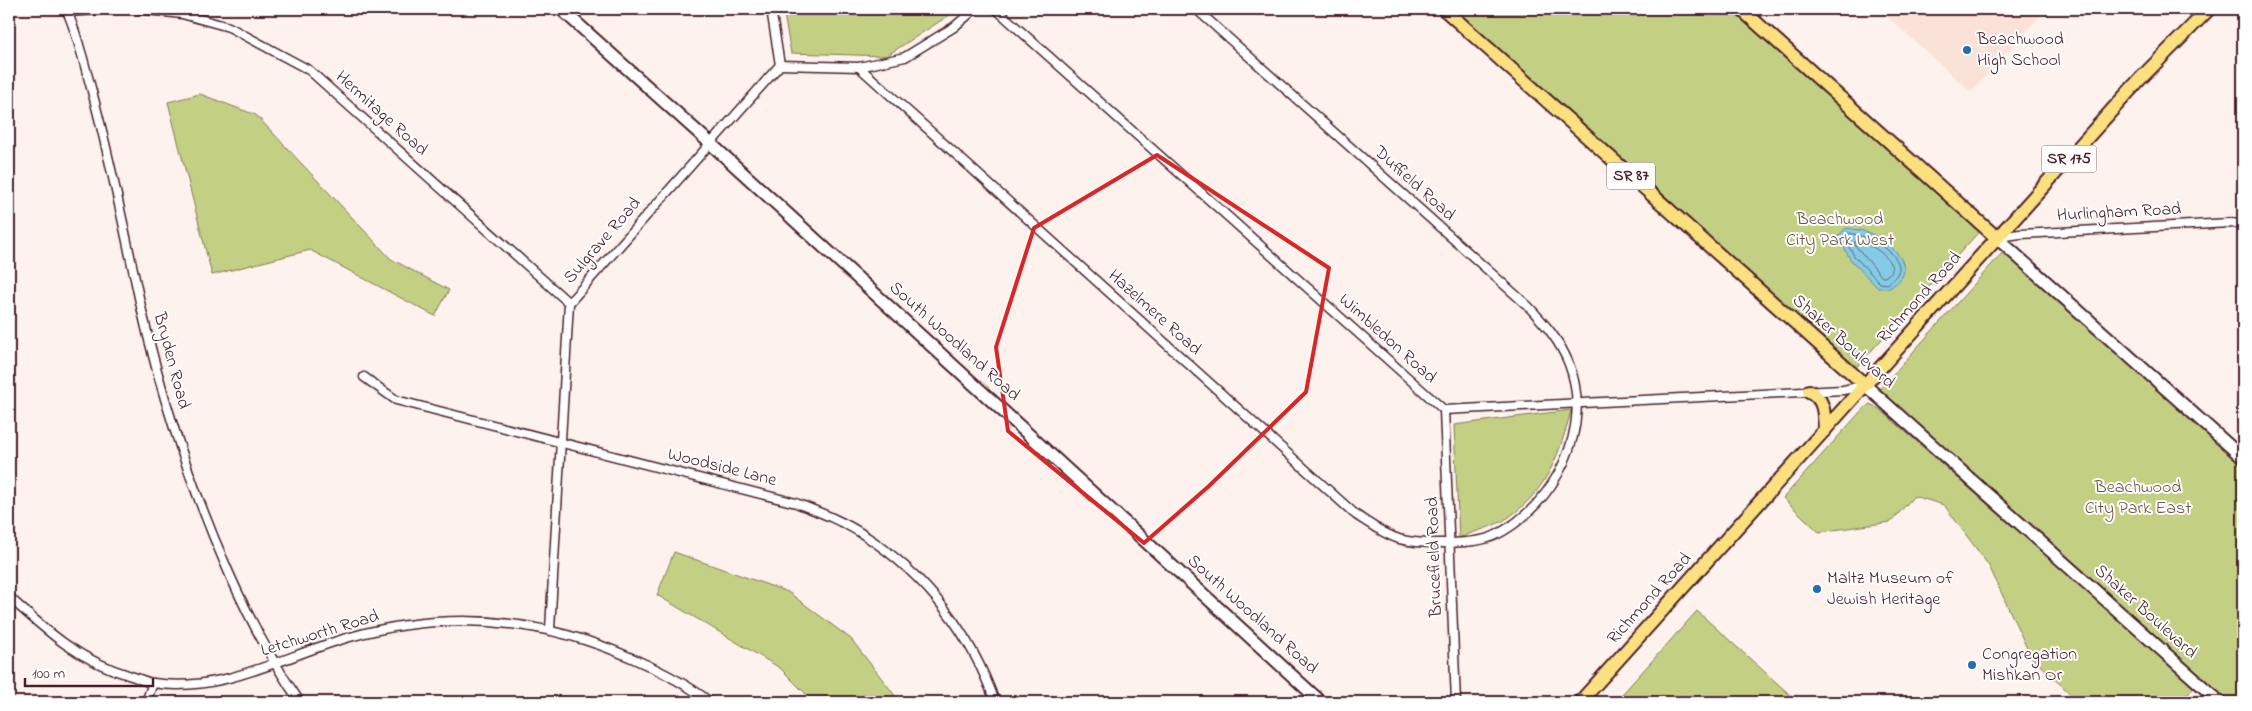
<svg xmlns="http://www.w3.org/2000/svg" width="2252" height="711" font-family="'Indie Flower',sans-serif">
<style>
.built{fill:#fae2d8}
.green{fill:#c3d084;stroke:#867858}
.water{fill:#84cce5;stroke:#6d879b}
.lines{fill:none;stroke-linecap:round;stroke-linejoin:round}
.shore{stroke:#616475;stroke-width:1}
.street-casing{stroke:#4a1f2b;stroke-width:11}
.secondary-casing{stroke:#4a1f2b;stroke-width:15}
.primary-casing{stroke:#4a1f2b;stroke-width:16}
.street{stroke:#fff;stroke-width:8}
.secondary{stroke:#fff;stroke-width:11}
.primary{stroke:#fbe080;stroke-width:12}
.marked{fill:none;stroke:#d62828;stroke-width:4;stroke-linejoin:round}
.poi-dot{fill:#1f6fb2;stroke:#fff;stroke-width:2}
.labels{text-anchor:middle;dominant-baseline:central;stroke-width:4;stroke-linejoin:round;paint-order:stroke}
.shield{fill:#fff;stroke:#80626b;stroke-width:1}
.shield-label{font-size:16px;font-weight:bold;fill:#4a1f2b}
.poi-label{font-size:18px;fill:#4a1f2b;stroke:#fff;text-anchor:start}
.street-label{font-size:18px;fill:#4a1f2b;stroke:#fff}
.park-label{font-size:18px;fill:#6e5446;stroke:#fff}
</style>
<rect width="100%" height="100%" fill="#fdf2ed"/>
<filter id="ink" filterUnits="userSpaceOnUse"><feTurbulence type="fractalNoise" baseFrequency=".02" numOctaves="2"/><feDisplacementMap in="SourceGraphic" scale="10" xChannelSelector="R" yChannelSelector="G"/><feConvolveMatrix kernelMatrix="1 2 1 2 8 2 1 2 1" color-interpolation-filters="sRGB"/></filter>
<g filter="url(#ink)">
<polygon class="built" points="1879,9 2046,9 1971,92"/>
<g class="green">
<polygon points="783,9 959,9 886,56 791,53"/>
<polygon points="1444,9 1741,9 1984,226 1854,370"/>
<polygon points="200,94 256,115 391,259 449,290 435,316 310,250 212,275 168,102"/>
<polygon points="2003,252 2006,252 2243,464 2243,702 2224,702 1878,391"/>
<polygon points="1870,404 1881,410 2194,687 2182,702 2079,702 2031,657 1989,566 1944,505 1914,496 1891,522 1819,532 1783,498 1863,409"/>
<path d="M1571,410C1560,454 1547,490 1509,517C1495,527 1474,531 1459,538L1454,425Z"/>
<polygon points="674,552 788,592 851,639 900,702 814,702 780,668 657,595"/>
<polygon points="1697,611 1798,702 1615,702"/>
</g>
<path class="water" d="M1846,228C1853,229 1862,230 1869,233C1883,238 1912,260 1902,277C1899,281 1894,285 1890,288H1878L1850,259L1838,236Z"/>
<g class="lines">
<g class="shore">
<path d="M1847,233C1863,234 1897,249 1899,267C1900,274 1892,279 1888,284L1880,283L1854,256L1844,237Z"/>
<path d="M1855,242C1868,241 1893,257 1892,271L1885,277H1882L1855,245Z"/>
</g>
<defs>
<g id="street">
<path d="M66,9C77,32 83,60 90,84C108,149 121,214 135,279C156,381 187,478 229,573C249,618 272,662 300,702"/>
<polyline points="138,9 182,14 229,27 309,70 569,303"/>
<polyline points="771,9 780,65"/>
<polyline points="996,9 1444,410 1843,390 1863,386"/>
<polyline points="67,12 112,9"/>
<polyline points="780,65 859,67 905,57 954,27 975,9"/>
<path d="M859,67L1356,515C1370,524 1383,534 1399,539C1420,545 1477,545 1496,535C1555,505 1594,428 1569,364C1560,341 1545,324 1528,306L1196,9"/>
<polyline points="1999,237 2020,234 2230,223 2243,224"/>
<path d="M364,377L396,400L796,503C819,512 843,521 864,535C926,575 971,633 995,702"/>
<polyline points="1444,410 1456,702"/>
<path d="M9,597C49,633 78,660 131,676C138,678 146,682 153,683C223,694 285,655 350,637C447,610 543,618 634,659C661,671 687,684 710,702"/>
<polyline points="550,629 569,303 780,65"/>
<polyline points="146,702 153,683"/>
</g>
<g id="secondary">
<polyline points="561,9 710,143 1321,702"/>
<polyline points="1997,238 2243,458"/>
<polyline points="1865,385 2220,702"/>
</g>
<g id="primary">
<polyline points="1444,9 1865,385"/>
<polyline points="1741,9 1997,238"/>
<path d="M1809,391C1825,399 1824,413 1825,430"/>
<polyline points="1580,702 2140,79 2209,9"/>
</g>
</defs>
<use href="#street" class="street-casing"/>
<use href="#secondary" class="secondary-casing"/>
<use href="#primary" class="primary-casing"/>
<use href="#street" class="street"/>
<use href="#secondary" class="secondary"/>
<use href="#primary" class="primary"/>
</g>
</g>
<path class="marked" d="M1157,155L1329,268L1306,392L1209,486L1144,543L1008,431L996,347L1034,228Z"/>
<g class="poi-dot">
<circle cx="1967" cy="50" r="5"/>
<circle cx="1817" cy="589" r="5"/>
<circle cx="1972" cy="665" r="5"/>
</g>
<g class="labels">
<g class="shield">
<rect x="2041.5" y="145.5" width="55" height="27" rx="4"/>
<rect x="1607" y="162.5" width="48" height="27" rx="4"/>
</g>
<g class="shield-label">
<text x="2069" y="159">SR 175</text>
<text x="1631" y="176">SR 87</text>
</g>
<g class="poi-label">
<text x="1977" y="40">Beachwood<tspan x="1977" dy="21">High School</tspan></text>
<text x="1827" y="579">Maltz Museum of<tspan x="1827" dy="21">Jewish Heritage</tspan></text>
<text x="1982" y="655">Congregation<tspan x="1982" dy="21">Mishkan Or</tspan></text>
</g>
<g class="street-label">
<text transform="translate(381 114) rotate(42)">Hermitage Road</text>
<text transform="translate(1414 184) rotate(42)">Duffield Road</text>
<text transform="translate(2119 213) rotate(-3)">Hurlingham Road</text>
<text transform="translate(603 241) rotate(-49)">Sulgrave Road</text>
<text transform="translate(1920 298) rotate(-48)">Richmond Road</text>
<text transform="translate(1154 313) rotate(42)">Hazelmere Road</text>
<text transform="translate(1387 339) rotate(42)">Wimbledon Road</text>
<text transform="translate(954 342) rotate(42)">South Woodland Road</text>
<text transform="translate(1843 342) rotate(42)">Shaker Boulevard</text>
<text transform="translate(171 361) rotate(75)">Bryden Road</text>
<text transform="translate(722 468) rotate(14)">Woodside Lane</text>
<text transform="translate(1435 557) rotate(-92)">Brucefield Road</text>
<text transform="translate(1650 599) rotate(-48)">Richmond Road</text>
<text transform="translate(2145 612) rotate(42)">Shaker Boulevard</text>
<text transform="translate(1252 615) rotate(42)">South Woodland Road</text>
<text transform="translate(320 634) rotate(-17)">Letchworth Road</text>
</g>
<g class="park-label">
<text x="1840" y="220">Beachwood<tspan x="1840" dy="21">City Park West</tspan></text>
<text x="2138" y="488">Beachwood<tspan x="2138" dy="21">City Park East</tspan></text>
</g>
</g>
<rect width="2252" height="711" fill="none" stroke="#fff" stroke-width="30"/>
<rect x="15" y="15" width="2222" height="681" fill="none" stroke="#4a1f2b" stroke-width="2" filter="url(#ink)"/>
<path d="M25 678v8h128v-8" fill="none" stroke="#4a1f2b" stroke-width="2.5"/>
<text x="32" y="678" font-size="15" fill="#4a1f2b" stroke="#ffffff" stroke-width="4" paint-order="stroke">100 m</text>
</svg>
